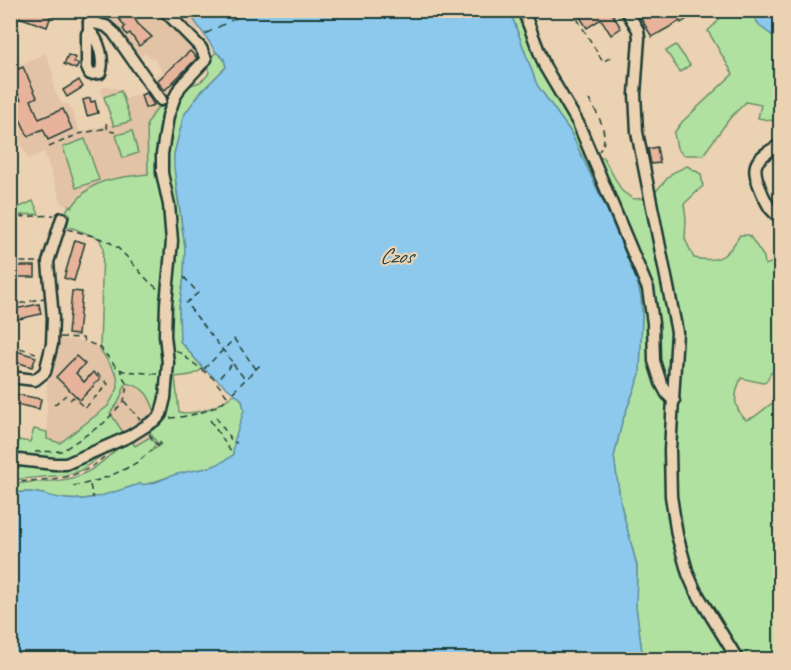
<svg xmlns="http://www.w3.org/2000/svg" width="791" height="670" font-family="Caveat,sans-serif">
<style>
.built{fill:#e2c3a6}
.green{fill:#b1e1a0;stroke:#688f6a;stroke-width:1.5}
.water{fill:#8dc9ed;stroke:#6191a3;stroke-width:1.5}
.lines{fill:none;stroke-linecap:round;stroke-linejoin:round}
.ferry{stroke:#2a4b46;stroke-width:1.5;stroke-dasharray:8 6;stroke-linecap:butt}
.building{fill:#e8b39b;stroke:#1f3d34;stroke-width:1.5}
.minor-casing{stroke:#1f3d34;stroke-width:15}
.path{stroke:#1f3d34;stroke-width:1.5;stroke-dasharray:6 4.5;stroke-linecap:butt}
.minor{stroke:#ebd2b2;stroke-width:10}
.labels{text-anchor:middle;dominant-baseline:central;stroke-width:4.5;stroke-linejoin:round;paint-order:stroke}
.water-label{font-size:22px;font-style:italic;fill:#2a4b46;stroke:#ebd2b2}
</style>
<rect width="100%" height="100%" fill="#ebd2b2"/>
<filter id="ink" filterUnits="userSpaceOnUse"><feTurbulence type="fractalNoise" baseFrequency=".0167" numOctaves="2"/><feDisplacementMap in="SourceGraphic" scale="12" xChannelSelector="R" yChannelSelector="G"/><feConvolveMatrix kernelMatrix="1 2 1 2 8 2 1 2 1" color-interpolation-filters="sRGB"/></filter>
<g filter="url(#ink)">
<g class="built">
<polygon points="105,11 161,11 203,55 171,101 165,100 151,80 163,72 154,58 150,58 146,53 136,60 93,19"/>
<polygon points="169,11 188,11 197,23 198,30 195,34"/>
<polygon points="46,53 53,75 54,90 61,103 69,105 80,132 111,124 101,89 106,86 122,90 125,99 152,89 157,108 147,124 148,174 107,178 79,195 72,207 62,204 44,152 28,159 11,121 10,70"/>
<polygon points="58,339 79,341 98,347 118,375 118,388 108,406 60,443 47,439 47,386"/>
<polygon points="126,383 131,384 149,395 156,415 144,425 152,436 135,446 110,413 118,403"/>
</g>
<g class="green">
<polygon points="510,11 520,11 593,162 603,157 622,191 633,199 647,198 673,332 666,497 671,536 683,574 732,659 641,659 642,652 636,607 637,566 621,505 614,457 622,422 640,374 642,313 641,298 607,210 570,131 537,85"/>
<path d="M720,11H749L761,27L780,41V122L758,118L761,105L746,102L730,118L703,155H683L677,148L674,133L682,122L733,74L708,31C714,24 722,21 720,11Z"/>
<polygon points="676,45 690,65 680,72 666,51"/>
<path d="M216,52L224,59L226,67L201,92L184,115L174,154L176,187L185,247L184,277L179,307L180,341L203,368C194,377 187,375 175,377L179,412C197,416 222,405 235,393L242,400L244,410L233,455C216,469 196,470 176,475C166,477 154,482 144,485L140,484C115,491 92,502 66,499C49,497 27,487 11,495V485C33,480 59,484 81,475C101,467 113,450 130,438L135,446L150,437L156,445L153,447L155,449L161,444L160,442L157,443L147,428L158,422L171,282L165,168L172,114L182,90L191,85L200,82L207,76L209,72V60Z"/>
<polygon points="121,91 131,121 114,126 104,97"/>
<path d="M165,100L171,101L161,141L169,219L166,372L156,415C150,398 147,387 126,383L118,403L110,413L125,435L66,462L11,456L10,452L16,453L19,440L30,442L34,429L47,432V439L60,443L108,406L118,388L117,375L100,349L103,247L99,238L67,226L70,214L66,212L69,206L72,207C92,177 116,178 148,174L147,124L157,108L161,107Z"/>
<polygon points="132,131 138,153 123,158 116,135"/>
<polygon points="85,139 99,180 76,188 63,147"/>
<path d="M687,166L701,174L703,186L684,204L686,219L685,239L694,258C719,263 727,257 740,235H749L764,257L765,265L780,260V274L774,279L775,296L780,306V365L770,374L766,382L763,383L741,378C734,395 732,407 746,420L754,417L771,404L780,405V659H742L705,601L685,555L675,496L674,450L682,332L659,221L656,191L672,173Z"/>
<polygon points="33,201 39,214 19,215 11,219 11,211"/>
<polygon points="103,455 79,471 65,475 11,480 11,461 73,463"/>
</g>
<g class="water">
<path d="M188,11H510L537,85L570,131L607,210L637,281L641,298L642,313L640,374L622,422L614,457L621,505L637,566L636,607L642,652L641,659H11V495C27,487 49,497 66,499C92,502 115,491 140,484C150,486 160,480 171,476C194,468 212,472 233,455L234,442L244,410L242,400L204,369L180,341L179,307L184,277L185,247L174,168V154L184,115L201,92L226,67L224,59L216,52Z"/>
<polygon points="749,11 780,11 780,41 761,27"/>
</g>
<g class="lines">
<polyline class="ferry" points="205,34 251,10"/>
</g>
<g class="building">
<polygon points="10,10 35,10 51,16 47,27 10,14"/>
<polygon points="110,10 129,10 138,24 152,37 139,46 130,33 127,35 123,29 125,27 114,11 105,18"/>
<polygon points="590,10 610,10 621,28 611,35 601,19 587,28 580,17"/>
<polygon points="636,10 686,10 690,17 681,23 680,21 652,37"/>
<polygon points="190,51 197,58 165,90 157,81"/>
<polygon points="68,55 76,58 74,62 79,64 76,69 64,64"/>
<polygon points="23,67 37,97 31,100 39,119 63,109 72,129 48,140 43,129 28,136 13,104 21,100 10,77 10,73"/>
<polygon points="79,80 83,87 67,97 63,90"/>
<polygon points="147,93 154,105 145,108 141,95"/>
<polygon points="90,98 91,102 95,101 98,113 87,116 83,100"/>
<polygon points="657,147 660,163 651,164 648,149"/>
<polygon points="75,240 85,243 74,281 64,278"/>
<rect x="10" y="266" width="25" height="11"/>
<polygon points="72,291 82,292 78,335 68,334"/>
<polygon points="39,304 41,314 10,321 10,310"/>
<polygon points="10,349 36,357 32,367 10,360"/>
<polygon points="76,356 85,364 76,373 84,382 93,372 100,379 80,400 56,377"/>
<polygon points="10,393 41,399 39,409 10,403"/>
</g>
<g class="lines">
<defs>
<g id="minor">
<polyline points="523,10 545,67 578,123 648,289 653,323 654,361 661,383 667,394 674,401"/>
<polyline points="626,10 638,30 639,38 635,94 637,132 677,332 670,450 671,496 677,535 688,574 695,590 738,660"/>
<polyline points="89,22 106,26 113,32 161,100"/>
<path d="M89,31C99,39 105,61 100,73L90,74L87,68V34L89,31V22L103,10"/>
<path d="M780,145C752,160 750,166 763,195C768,205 770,211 780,217"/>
<polyline points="10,377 35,380 45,372 52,344 53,318 48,262 62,218"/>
<polyline points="10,459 54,464 66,464 130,436 157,419 161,414 165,398 168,363 165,335 166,304 172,241 169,205 162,173 162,154 168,116 174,99 180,87 206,59 201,48 164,10"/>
</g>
</defs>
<use href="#minor" class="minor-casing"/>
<g class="path">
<polyline points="572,10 603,62 612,56"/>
<path d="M589,100C597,112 612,138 599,151"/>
<polyline points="106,123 108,131 115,132"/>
<polyline points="49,147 79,134 107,128"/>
<polyline points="10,221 18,217 54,215"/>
<path d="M775,224C780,249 771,277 780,301"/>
<path d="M67,229C81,233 96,236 109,242C126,251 141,277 158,289"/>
<polyline points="10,262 40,262"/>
<polyline points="184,277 198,293 186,303 233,363 218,379"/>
<polyline points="10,306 44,298"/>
<polyline points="60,337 83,338 84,341 100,347 117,368 124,371 157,374"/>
<polyline points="10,345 39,354"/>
<polyline points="233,364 245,379"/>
<polyline points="204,369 234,339 256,369"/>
<polyline points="233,392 261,364"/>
<polyline points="70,400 73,397 85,408 108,384 94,370"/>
<polyline points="124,401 140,420"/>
<polyline points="54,405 66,395"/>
<polyline points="216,417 232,441 237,443"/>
<path d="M170,418C185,417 221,411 227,396L213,378L176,350"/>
<polyline points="210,420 233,455"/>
<polyline points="149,434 157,445"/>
<polyline points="35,452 62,451 104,423 124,401 127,386 120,369"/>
<path d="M10,483C46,478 76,483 104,457"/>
<polyline points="90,485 93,498"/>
<path d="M73,486C95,483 120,473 139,461C146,455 153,449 161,443"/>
</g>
<use href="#minor" class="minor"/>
</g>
</g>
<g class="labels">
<g class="water-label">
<text x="396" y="256">Czos</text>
</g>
</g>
<rect width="791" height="670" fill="none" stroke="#ebd2b2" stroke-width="36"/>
<rect x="18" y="18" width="755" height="634" fill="none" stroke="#1f3d34" stroke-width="2" filter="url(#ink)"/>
</svg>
